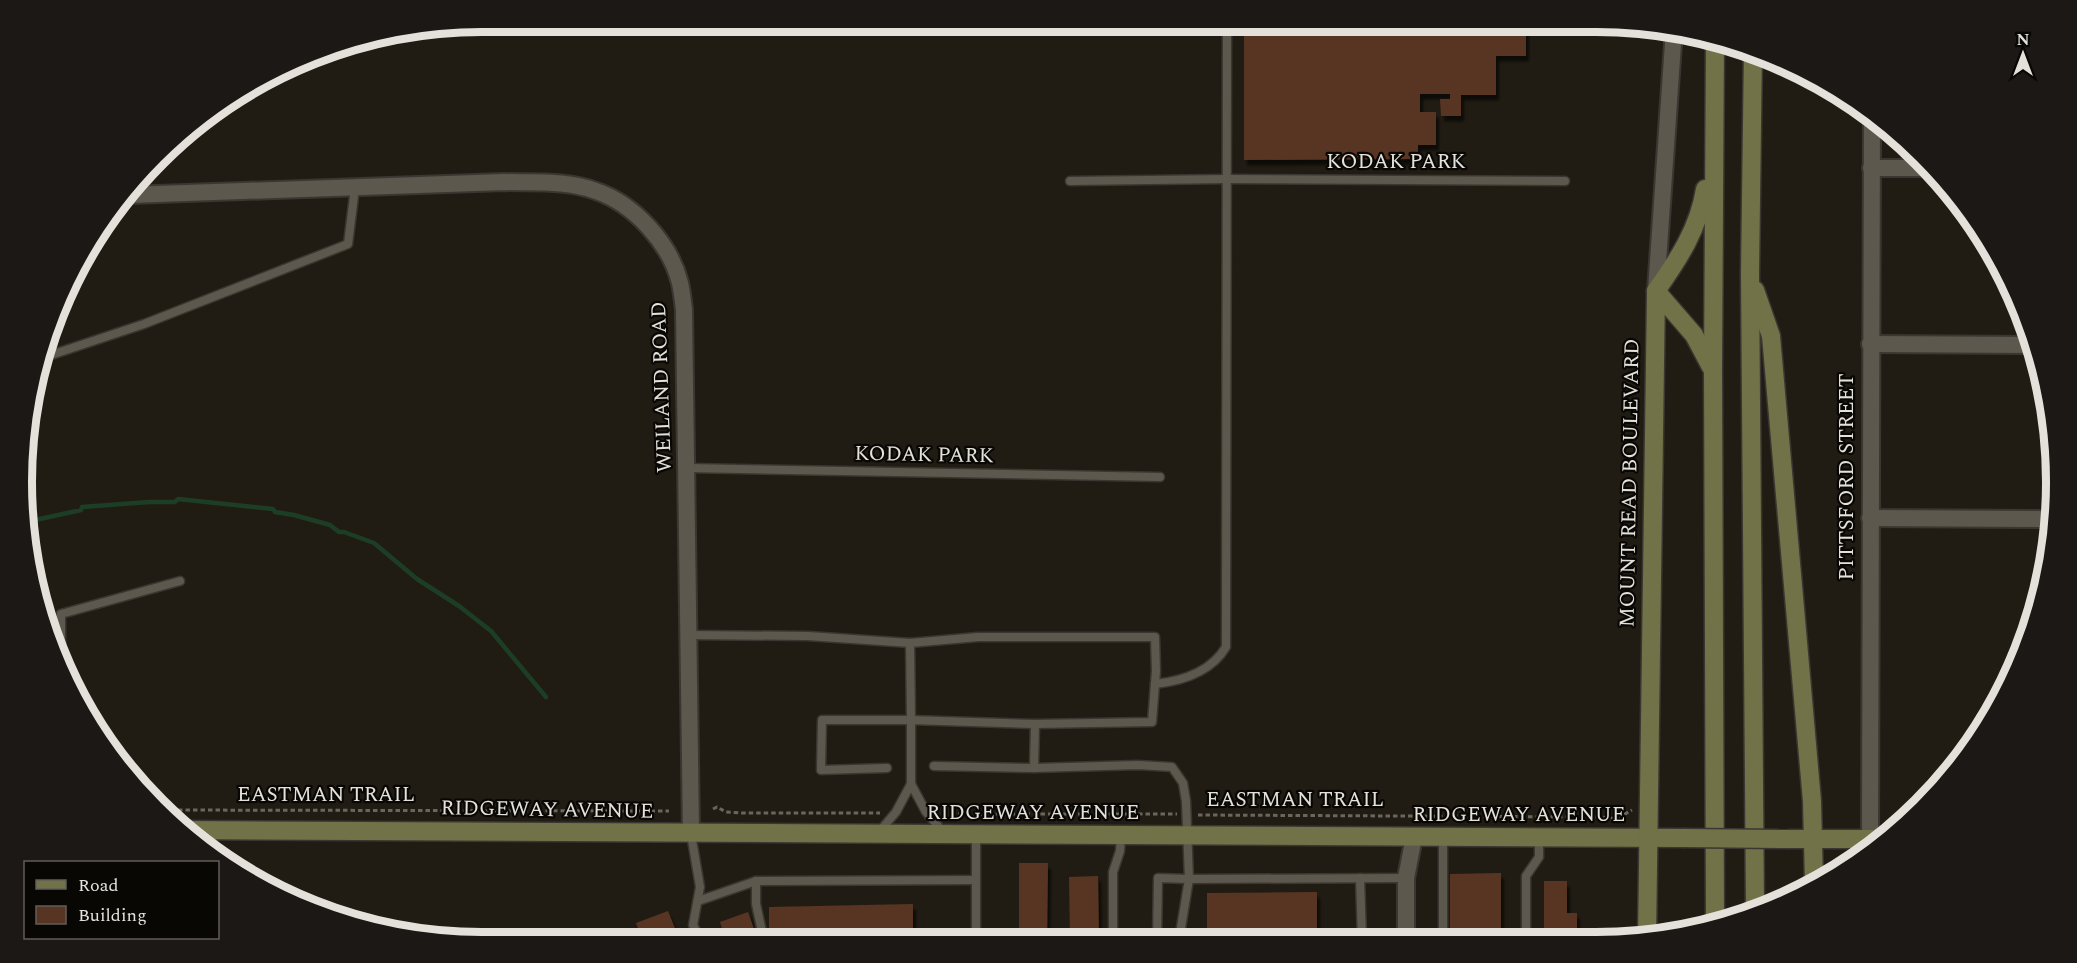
<svg xmlns="http://www.w3.org/2000/svg" width="2077" height="963" font-family="Spectral,serif">
<style>
.lines{fill:none;stroke-linecap:round;stroke-linejoin:round}
.stream{stroke:#1d3e26;stroke-width:4.5}
.building{fill:#583522;filter:url(#shadow)}
.lane-casing{stroke:#3a3732;stroke-width:11}
.street-casing{stroke:#3a3732;stroke-width:20}
.secondary-casing{stroke:#3a3732;stroke-width:21}
.path{stroke:#6a665e;stroke-width:3;stroke-dasharray:4.5 3;stroke-linecap:butt}
.lane{stroke:#5d584d;stroke-width:8}
.street{stroke:#5d584d;stroke-width:16}
.secondary{stroke:#717247;stroke-width:18}
.secondary-bridge-casing{stroke:#3a3732;stroke-width:21;stroke-linecap:butt}
.secondary-bridge{stroke:#717247;stroke-width:18}
.labels{text-anchor:middle;dominant-baseline:central;stroke-width:4.5;stroke-linejoin:round;paint-order:stroke}
.street-label{font-size:21px;fill:#e4e1db;stroke:#090704}
.rim{fill:none;stroke:#e4e1db;stroke-width:8}
</style>
<defs>
<filter id="shadow"><feDropShadow dx="3" dy="5.5" stdDeviation="1.5" flood-color="#0009"/></filter>
</defs>
<rect width="100%" height="100%" fill="#211c13"/>
<g class="lines">
<polyline class="stream" points="26,522 81,510 82,507 149,502 175,502 178,499 273,509 275,512 294,515 330,525 339,532 344,532 374,543 417,579 459,606 491,631 546,697"/>
</g>
<g class="building">
<polygon points="1244,21 1526,21 1526,56 1496,56 1496,95 1461,95 1461,116 1441,116 1440,99 1450,99 1450,94 1420,94 1420,112 1436,112 1436,145 1418,145 1418,159 1244,160"/>
<polygon points="1019,863 1048,863 1047,940 1019,940"/>
<polygon points="1501,873 1501,939 1450,939 1450,874"/>
<polygon points="1098,876 1099,940 1070,940 1069,877"/>
<polygon points="1544,881 1567,881 1567,913 1577,913 1577,931 1544,931"/>
<polygon points="1317,892 1317,939 1207,940 1207,893"/>
<polygon points="913,904 913,941 769,941 769,907"/>
<polygon points="668,911 680,941 643,941 636,923"/>
<polygon points="748,912 758,941 726,941 720,922"/>
</g>
<g class="lines">
<defs>
<g id="lane">
<polyline points="1070,181 1227,179 1565,181"/>
<polyline points="42,358 144,324 348,244 355,188"/>
<polyline points="688,468 1160,477"/>
<polyline points="690,635 808,636 910,643 911,720 822,720 821,770 887,768"/>
<polyline points="910,643 978,637 1155,637 1156,671 1152,722 1035,724"/>
<polyline points="61,663 61,614 180,581"/>
<path d="M1155,684C1182,681 1211,672 1226,647L1227,21"/>
<polyline points="934,766 1034,768"/>
<polyline points="911,784 926,812 944,833"/>
<polyline points="879,832 896,812 911,784 911,720 1035,724 1034,768 1138,765 1172,767 1183,783 1186,801 1189,879 1406,878"/>
<polyline points="691,834 700,887 693,925 701,941"/>
<polyline points="976,835 976,940"/>
<polyline points="1443,837 1443,939"/>
<polyline points="1360,878 1362,939"/>
<polyline points="756,881 756,904 764,941"/>
<polyline points="698,901 756,881 976,880"/>
<polyline points="1526,932 1526,876 1539,857 1539,838"/>
<polyline points="1113,940 1113,872 1120,851 1121,835"/>
<polyline points="1157,940 1158,878 1189,879 1179,940"/>
</g>
<g id="street">
<polyline points="1871,168 1931,168"/>
<path d="M129,195L504,182C534,183 567,180 596,191C634,204 670,243 680,283C682,292 683,301 684,310L691,834"/>
<polyline points="1656,291 1674,29"/>
<polyline points="1870,344 2033,345"/>
<polyline points="1870,518 2052,519"/>
<polyline points="1870,839 1872,115"/>
<polyline points="1406,939 1406,878 1414,837"/>
</g>
<g id="secondary">
<polyline points="1753,50 1750,274 1755,911"/>
<polyline points="1755,290 1771,336 1812,801 1814,883"/>
<path d="M1656,291C1678,260 1699,228 1705,189"/>
<polyline points="1656,291 1694,335 1711,367"/>
<polyline points="181,830 1683,838"/>
<polyline points="1789,839 1884,839"/>
<polyline points="1715,922 1713,370 1715,39"/>
<polyline points="1647,938 1656,291"/>
</g>
</defs>
<use href="#lane" class="lane-casing"/>
<use href="#street" class="street-casing"/>
<use href="#secondary" class="secondary-casing"/>
<g class="path">
<polyline points="713,809 717,807 726,812 742,813 880,813"/>
<polyline points="163,810 669,811"/>
<polyline points="943,814 1177,814"/>
<path d="M1198,815L1602,817C1622,820 1617,818 1632,810"/>
</g>
<use href="#lane" class="lane"/>
<use href="#street" class="street"/>
<use href="#secondary" class="secondary"/>
<defs>
<polyline id="secondary-bridge" points="1683,838 1789,839"/>
</defs>
<use href="#secondary-bridge" class="secondary-bridge-casing"/>
<use href="#secondary-bridge" class="secondary-bridge"/>
</g>
<g class="labels">
<g class="street-label">
<text x="1396" y="162">KODAK PARK</text>
<text transform="translate(662 387) rotate(-92)">WEILAND ROAD</text>
<text transform="translate(924 455) rotate(1)">KODAK PARK</text>
<text transform="translate(1847 477) rotate(-90)">PITTSFORD STREET</text>
<text transform="translate(1630 483) rotate(-89)">MOUNT READ BOULEVARD</text>
<text x="326" y="795">EASTMAN TRAIL</text>
<text x="1295" y="800">EASTMAN TRAIL</text>
<text transform="translate(547 810) rotate(1)">RIDGEWAY AVENUE</text>
<text x="1033" y="813">RIDGEWAY AVENUE</text>
<text x="1519" y="815">RIDGEWAY AVENUE</text>
</g>
</g>
<path d="M0 0H2077V963H0ZM482 32H1596A450 450 0 0 1 2046 482V482A450 450 0 0 1 1596 932H482A450 450 0 0 1 32 482V482A450 450 0 0 1 482 32Z" fill="#1b1815" fill-rule="evenodd"/>
<path class="rim" d="M482 32H1596A450 450 0 0 1 2046 482V482A450 450 0 0 1 1596 932H482A450 450 0 0 1 32 482V482A450 450 0 0 1 482 32Z"/>
<rect x="24" y="861" width="195" height="78" fill="#090704" stroke="#615e5a" stroke-width="1.5"/>
<rect x="36" y="880" width="30" height="9" fill="#717247" stroke="#615e5a" stroke-width="1.5"/>
<text x="78" y="891" font-size="18" fill="#e4e1db">Road</text>
<rect x="36" y="906" width="30" height="18" fill="#583522" stroke="#615e5a" stroke-width="1.5"/>
<text x="78" y="921" font-size="18" fill="#e4e1db">Building</text>
<g transform="translate(2023 54)" stroke="#090704" stroke-width="4.5" paint-order="stroke">
<path d="M0-4.5L10 22L0 15L-10 22Z" fill="#e4e1db"/>
<text y="-9" font-size="16" font-weight="bold" text-anchor="middle" fill="#e4e1db">N</text>
</g>
</svg>
